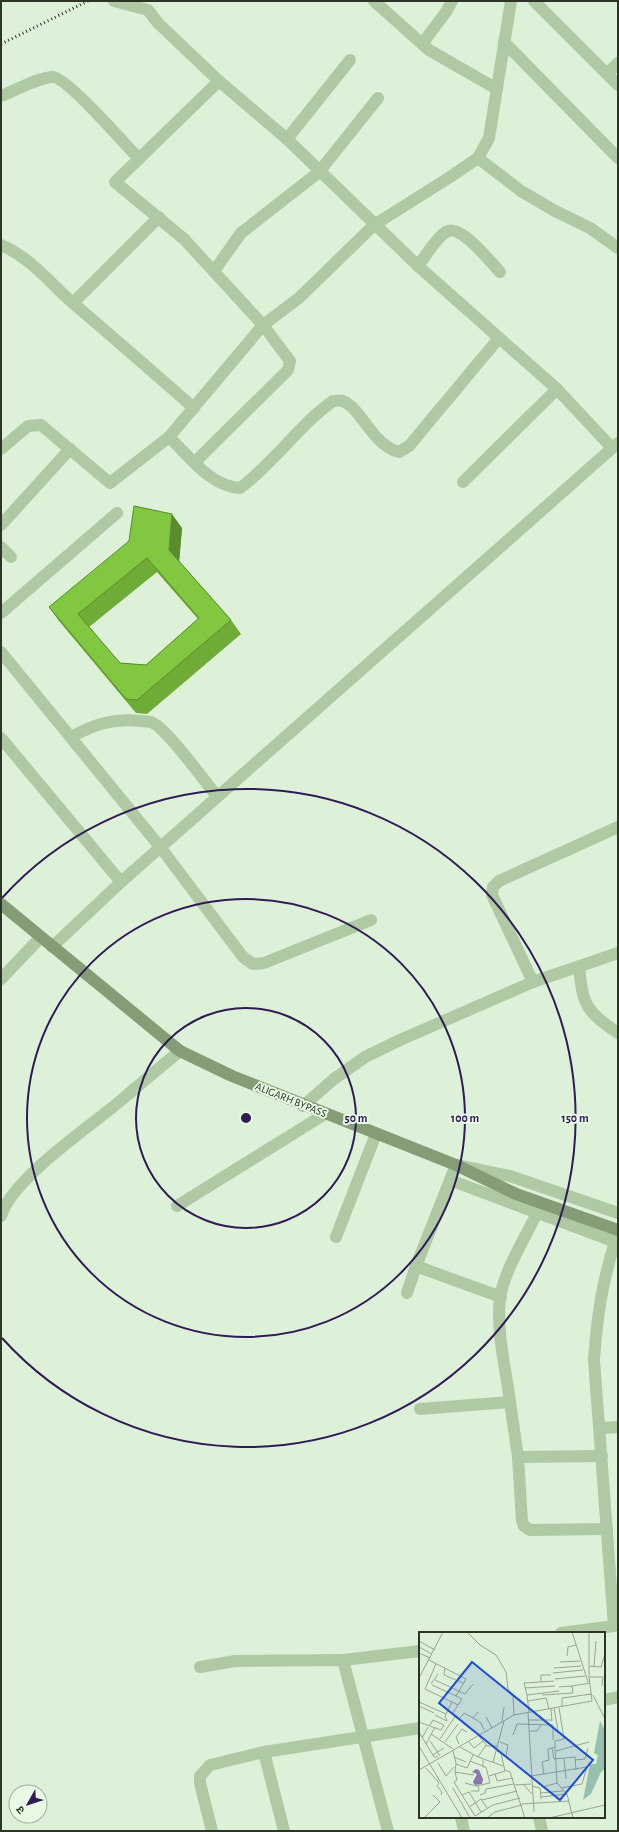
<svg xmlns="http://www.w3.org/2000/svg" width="619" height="1832" font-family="'Alegreya Sans','Noto Sans Devanagari',sans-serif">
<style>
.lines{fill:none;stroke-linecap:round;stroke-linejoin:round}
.street{stroke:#aec9a4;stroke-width:12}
.secondary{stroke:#849d76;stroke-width:12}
.rail{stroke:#2c3526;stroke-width:3;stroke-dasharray:1 3;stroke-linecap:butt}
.wall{fill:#6fab37;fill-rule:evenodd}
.shaded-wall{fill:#5a8b2d}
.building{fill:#81c740;stroke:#5a8b2d;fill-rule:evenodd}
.ring{fill:none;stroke:#301b56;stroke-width:2}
.labels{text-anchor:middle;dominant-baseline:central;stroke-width:4;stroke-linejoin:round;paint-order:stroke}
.street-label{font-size:11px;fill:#2c3526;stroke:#e8f9e4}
.inset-road{fill:none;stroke:#96a691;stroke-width:1}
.view{fill:#1d4ed8;fill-opacity:0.15;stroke:#1d4ed8;stroke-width:2}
.inset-edge{fill:none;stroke:#2c3526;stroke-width:2}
.centre{fill:#301b56;stroke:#e8f9e4;stroke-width:2}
.ring-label{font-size:12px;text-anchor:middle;font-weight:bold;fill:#301b56;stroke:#e8f9e4;stroke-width:4;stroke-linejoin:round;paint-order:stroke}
</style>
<rect width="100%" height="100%" fill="#ddf1d8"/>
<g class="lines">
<g class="street">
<polyline points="114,1 148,10 158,23 219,81 287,139 418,266 557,389 612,448"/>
<polyline points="374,1 429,50 497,89"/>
<polyline points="534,1 618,85"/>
<polyline points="504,42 618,158"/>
<polyline points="422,44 446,12 452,1"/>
<polyline points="607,74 618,63"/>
<path d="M1,96C14,91 39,77 53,77C66,77 127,146 139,159"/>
<polyline points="287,139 350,60"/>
<polyline points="478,158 521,191 555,211 590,228 618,248"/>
<path d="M1,245C30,257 51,284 74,304C114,338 154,373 194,408"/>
<path d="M418,266C424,258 439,234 448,231C463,226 490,262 500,272"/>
<polyline points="214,271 241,233 319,172 378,98"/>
<polyline points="73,303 159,217"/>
<polyline points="169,437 263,325 299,298 374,225 450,177 478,158 489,138 511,1"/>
<path d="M1,449L28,426L41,425L110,483L169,437C190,457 210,486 240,488C274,463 298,426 333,401C336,401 340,400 343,401C363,410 372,445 399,452L409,446L499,338"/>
<polyline points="195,462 288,370 290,361 263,325 184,239 115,182 219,81"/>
<polyline points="463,482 557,389"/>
<polyline points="1,525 70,449"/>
<polyline points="1,547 11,557"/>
<polyline points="1,613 117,513"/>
<polyline points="1,652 161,848 243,957 253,964 264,963 371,920"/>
<path d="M71,737C95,724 113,718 141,721C144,722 150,721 153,723C167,729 205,782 217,796"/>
<polyline points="1,738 121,882"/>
<polyline points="52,947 121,882 618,443"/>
<path d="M579,967C583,1006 586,1011 618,1033"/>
<polyline points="1,979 40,938"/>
<polyline points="533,982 492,895 493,887 499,881 618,827"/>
<polyline points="303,1106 334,1079 365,1057 400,1040 533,982 618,953"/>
<polyline points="450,1180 618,1243"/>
<polyline points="177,1206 325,1114"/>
<path d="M1,1216C12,1179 88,1128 119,1102C139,1085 159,1068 180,1051"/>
<polyline points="336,1237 376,1134"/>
<polyline points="416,1266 501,1297"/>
<polyline points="407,1293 416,1266 456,1165 510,1176 618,1213"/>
<polyline points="510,1402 518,1457 522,1521 524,1526 530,1530 607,1529"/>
<path d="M420,1409L510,1402C506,1369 496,1332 500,1298C504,1271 525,1238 537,1213"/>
<polyline points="600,1428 618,1427"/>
<polyline points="518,1457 602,1456"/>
<path d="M561,1633L614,1626L594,1360C597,1317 602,1283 615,1242"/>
<polyline points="343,1660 420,1651"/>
<polyline points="200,1667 235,1661 343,1660 388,1831"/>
<polyline points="604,1700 618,1697"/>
<polyline points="264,1752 284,1831"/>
<polyline points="461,1817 464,1831"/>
<polyline points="539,1817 542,1831"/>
<polyline points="212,1831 200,1783 200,1776 210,1765 264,1752 420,1728"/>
</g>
<polyline class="secondary" points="1,904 180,1051 232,1076 456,1165 516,1194 618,1230"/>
<polyline class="rail" points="1,44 88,1"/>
</g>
<path class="wall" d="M182,528L179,561L231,620L241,634L147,714L136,713L59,621L49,607ZM157,572L198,619L146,665L120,663L89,627Z"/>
<polygon class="shaded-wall" points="172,514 182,528 179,564 169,550"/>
<path class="building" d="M134,506L172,514L169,550L231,620L137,700L126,699L49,607L129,541ZM147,558L199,618L146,665L120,663L78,614Z"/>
<g class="ring">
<circle cx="246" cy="1118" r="110"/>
<circle cx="246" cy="1118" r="219"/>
<path d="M2 898A329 329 0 1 1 2 1338"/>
</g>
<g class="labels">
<g class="street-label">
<text transform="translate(291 1100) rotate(22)">ALIGARH BYPASS</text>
</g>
</g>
<g transform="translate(419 1632)">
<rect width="186" height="186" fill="#ddf1d8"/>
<path d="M181,89L186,98V137L182,140L172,162L164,168L171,132H177L179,123L175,121Z" fill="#98c0b1"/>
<path d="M57,137L60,138L64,147L63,152L56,153L54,150L58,142L53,140Z" fill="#8977af"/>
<path class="inset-road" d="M48,0L61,13L77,23L87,40L89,57L94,63L95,83M153,0L169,50M0,9L16,18M0,15L13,22M0,21L11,26M148,24L149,15L157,13M10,28L47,47L37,64L13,53M141,30L161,29M17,32L6,57L33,70M170,34L182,35L186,22M175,35L177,9M26,36L25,43L44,51M135,36L162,34M134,41L164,38M170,45H184L183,54M0,46L24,0M136,47L166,44M16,48L46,62L54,52M122,50V43H132M12,52L19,42M140,55L153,54M106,56L136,54M108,63L105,51L135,49M123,63L154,61L153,54L171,51M174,63L186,87M109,69L127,66L130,77M0,70L27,82M39,73L34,81L59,102M0,74L15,81M143,75V66L173,62M135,76L139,98H137M132,77L133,89M59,80L54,86L62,91L65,98M109,80L115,180M110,80L108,63L140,59M16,83L28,89M67,85L73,96M41,86L45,81L54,86M109,88H133M28,89L26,84L33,70L39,73L43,67L37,64M83,89L85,75M0,90L22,98L25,93M11,93L14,88L25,93M110,99H118L122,93M0,100L15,125H19M12,102L34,117M94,103L98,92L134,93V108M60,104L68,114H79M3,106L9,95M21,107L37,83M11,109L21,124M26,110L39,92M50,110L55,116L64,109M81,110L89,113L87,124M7,112L16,95M40,112L37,105L43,97L48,100M0,114L43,186M41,115L59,125L84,134M136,115L138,151L148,162L154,186M133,116L135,127L156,125L157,138M34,119L37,131L36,140L55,143M137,119L170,110M14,123L25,116M35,125L47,130M59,125L67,113M145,127L147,147M156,128L166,127L169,116M51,129L64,134M74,130L85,89M19,131L27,144L35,135M37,132L48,136L54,123M7,136L20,151L18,154L23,160L22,163M0,138L95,83L173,69L170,45V0M86,138L91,140L106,186M36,140L38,148L35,150L56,184L74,173L101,166M76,142L78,149L94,146M125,142L123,130L130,128L129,117L136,115V109L145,107L140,76M70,144L86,139L82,121L78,119M112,144L168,135L163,152L142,156M46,151L57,154L71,151L67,135H64V128M104,152L113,162M96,153L112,152M113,154L121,156L122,167M124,155L138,151M34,156L51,186M52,159H60L59,154M122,161L144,159M43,163L50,160L62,180M61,163L66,161L67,157L95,152M122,165L148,162M63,168L98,159M103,172L150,169M50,175L62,167L68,176M5,186L21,170L14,163M68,186L76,180L103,173M130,186L186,173"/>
<path class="view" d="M53,30L174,128L141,168L20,71Z"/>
<rect width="186" height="186" class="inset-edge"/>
</g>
<circle cx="246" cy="1118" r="6" class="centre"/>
<g class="ring-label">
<text x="356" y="1122">50 m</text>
<text x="465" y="1122">100 m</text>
<text x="575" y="1122">150 m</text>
</g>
<rect width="619" height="1832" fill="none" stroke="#2c3526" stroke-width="4"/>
<g transform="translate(28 1804) rotate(231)"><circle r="19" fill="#e8f9e4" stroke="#9dab98"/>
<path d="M0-3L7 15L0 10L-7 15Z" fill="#301b56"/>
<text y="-6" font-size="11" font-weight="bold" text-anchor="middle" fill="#2c3526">उ</text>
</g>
</svg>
